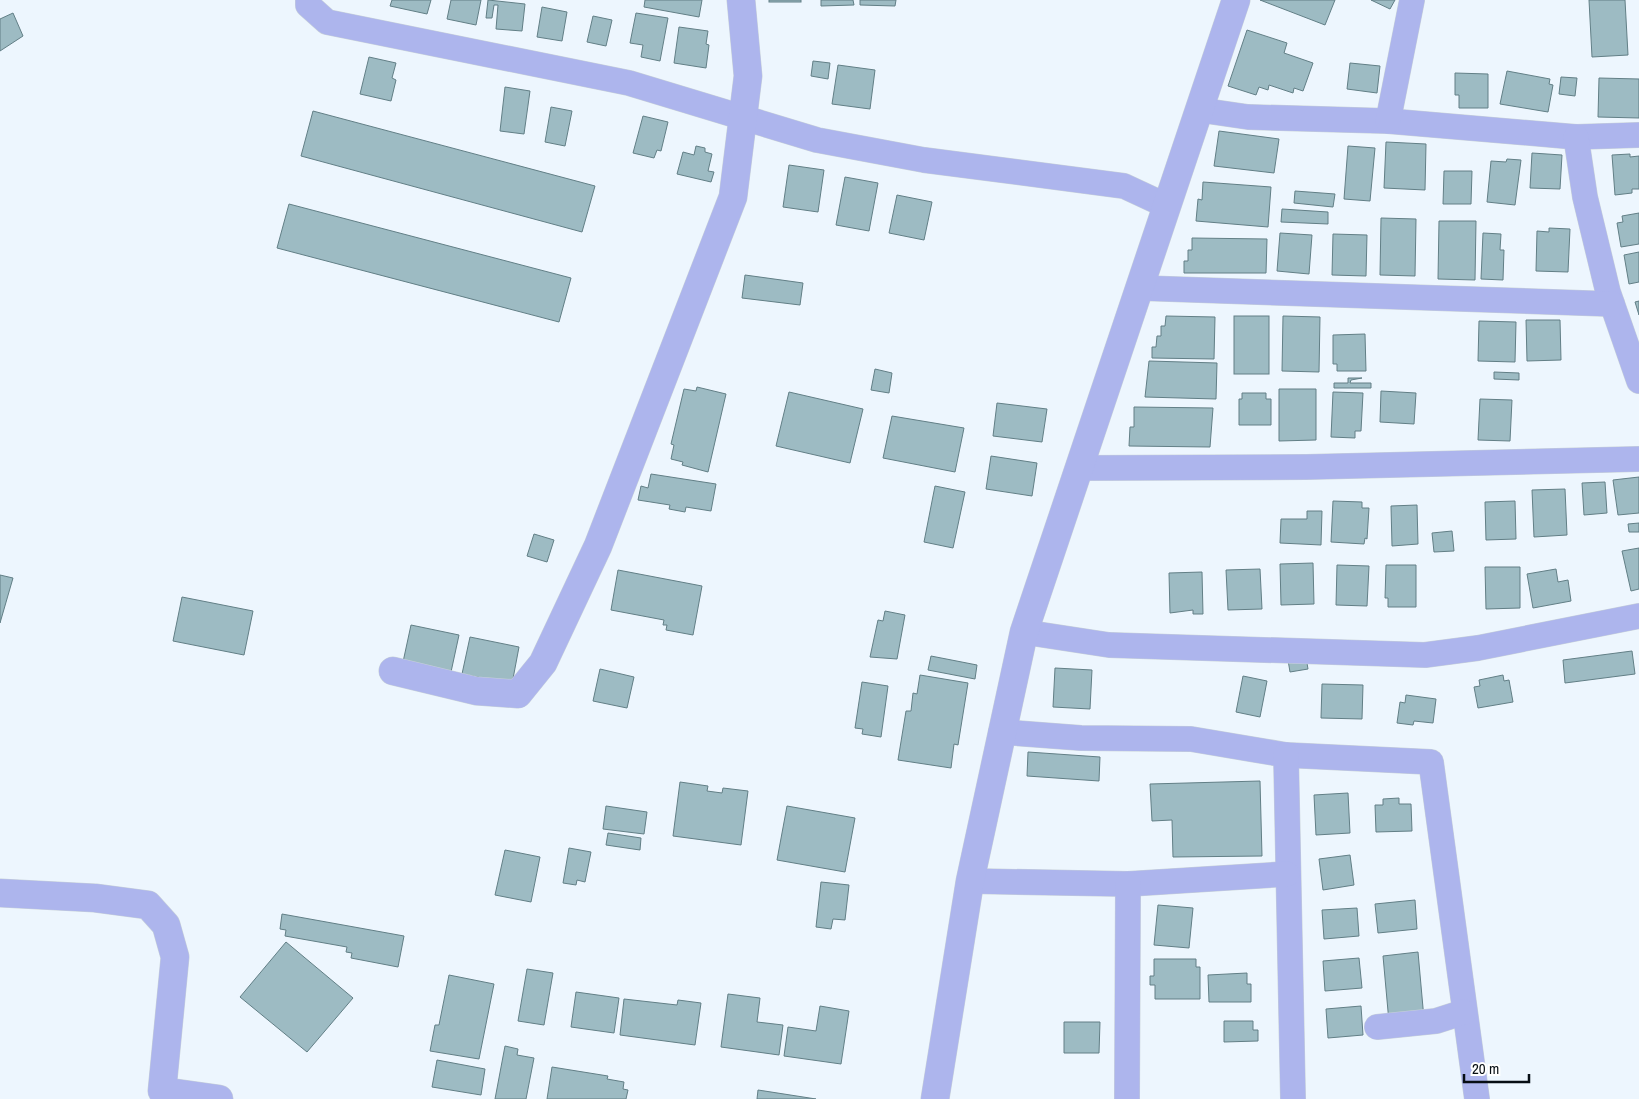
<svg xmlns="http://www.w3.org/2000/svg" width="1639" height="1099" font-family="'Archivo Narrow',sans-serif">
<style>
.building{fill:#9dbbc3;stroke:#627f86}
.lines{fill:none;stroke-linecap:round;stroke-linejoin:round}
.minor-casing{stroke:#c8d1d9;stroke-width:26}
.tertiary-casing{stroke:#c8d1d9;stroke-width:29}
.minor{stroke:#adb5ed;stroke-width:25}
.tertiary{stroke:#adb5ed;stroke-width:28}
</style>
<rect width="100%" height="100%" fill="#edf6fe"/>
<g class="building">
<polygon points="392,0 431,0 427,14 390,6"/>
<polygon points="451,0 481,0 476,25 447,19"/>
<polygon points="488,0 525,4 522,31 496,29 498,5 494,5 492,18 486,18"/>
<polygon points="645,0 702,0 699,17 644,7"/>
<rect x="769" y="0" width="32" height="2"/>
<polygon points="821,0 853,0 854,5 821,6"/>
<polygon points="860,0 896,0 895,6 860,5"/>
<polygon points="1260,0 1335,0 1325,25"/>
<polygon points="1371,0 1395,0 1390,9"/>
<polygon points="1589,0 1625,0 1628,55 1592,57"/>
<polygon points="542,7 567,12 562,41 537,37"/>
<polygon points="13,13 23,36 0,51 0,19"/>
<polygon points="636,13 668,18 660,61 641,57 643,45 630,43"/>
<polygon points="593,16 612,20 606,46 587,42"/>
<polygon points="679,27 708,31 706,44 709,45 706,68 674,63"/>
<polygon points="1247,30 1287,43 1284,53 1313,63 1303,91 1294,88 1293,93 1269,85 1268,90 1259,87 1256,95 1228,86"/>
<polygon points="369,57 396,63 392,78 396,80 391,101 360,94"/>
<polygon points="813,61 830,63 828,79 811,76"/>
<polygon points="1350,63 1380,66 1377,93 1347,89"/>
<polygon points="838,65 875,70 870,109 832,104"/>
<polygon points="1507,71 1550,79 1549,84 1553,85 1548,112 1500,104"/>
<polygon points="1455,73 1488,74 1488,108 1459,108 1459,95 1455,95"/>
<polygon points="1561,77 1577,78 1575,96 1559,94"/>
<polygon points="1599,78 1639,79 1639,118 1598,117"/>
<polygon points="505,87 530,91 524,134 500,131"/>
<polygon points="551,107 572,111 565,146 545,142"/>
<polygon points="313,111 595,186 582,232 301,156"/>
<polygon points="643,116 668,122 661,151 657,150 654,158 633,153"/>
<polygon points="1219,131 1279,139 1274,173 1214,166"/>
<polygon points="1386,142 1426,144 1425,190 1384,188"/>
<polygon points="696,146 705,148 705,152 712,154 708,171 714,172 711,182 677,174 683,152 694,155"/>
<polygon points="1348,146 1375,148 1370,201 1344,199"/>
<polygon points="1532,153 1562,155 1560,189 1530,188"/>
<polygon points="1630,154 1630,157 1639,156 1639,189 1632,189 1632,193 1615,195 1612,155"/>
<polygon points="1507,159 1521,160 1515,205 1487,202 1491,161 1506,162"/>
<polygon points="789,165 824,170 818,212 783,207"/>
<polygon points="1444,171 1472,171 1471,204 1443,204"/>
<polygon points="845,177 878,183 869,231 836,225"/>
<polygon points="1203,182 1271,187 1268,227 1196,221 1198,199 1202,200"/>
<polygon points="1295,191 1335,194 1333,207 1294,203"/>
<polygon points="897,195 932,202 924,240 889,233"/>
<polygon points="289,204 571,278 559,322 277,248"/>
<polygon points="1282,209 1328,212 1328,224 1281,222"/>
<polygon points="1639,213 1639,244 1621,247 1617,223 1623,222 1622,216"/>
<polygon points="1381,218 1416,219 1415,276 1380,275"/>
<polygon points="1439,221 1476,221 1475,280 1438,279"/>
<polygon points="1549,228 1570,229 1568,272 1536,271 1537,231 1549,232"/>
<polygon points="1280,233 1312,235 1309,274 1277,271"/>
<polygon points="1483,233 1501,234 1500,250 1504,250 1503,280 1481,279"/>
<polygon points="1333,234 1367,235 1366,276 1332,275"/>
<polygon points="1192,238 1267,239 1266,273 1184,273 1184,261 1188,261 1188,250 1192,250"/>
<polygon points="1639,252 1639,282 1629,284 1624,255"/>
<polygon points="745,275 803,283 800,305 742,298"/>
<polygon points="1639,301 1639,315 1635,302"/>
<polygon points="1166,316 1215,317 1214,359 1152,358 1152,347 1156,347 1157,336 1161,336 1161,326 1165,326"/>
<rect x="1234" y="316" width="35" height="58"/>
<polygon points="1283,316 1320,317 1319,372 1282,371"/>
<polygon points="1526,320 1560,320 1561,360 1527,361"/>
<polygon points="1479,321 1516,322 1515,362 1478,361"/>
<polygon points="1365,334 1366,371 1337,371 1337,364 1333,364 1333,335"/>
<polygon points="1149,361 1217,363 1216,399 1145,397"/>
<polygon points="875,369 892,373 889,393 871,390"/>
<polygon points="1494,372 1519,373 1519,380 1494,379"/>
<polygon points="1348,378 1362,378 1351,380 1350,383 1371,383 1371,388 1334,388 1334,383 1348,383"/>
<polygon points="697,387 726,394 708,472 682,465 683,462 671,459 674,445 671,444 684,389 696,391"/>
<polygon points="1279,389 1316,389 1316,440 1279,441"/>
<polygon points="1381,391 1416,393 1414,424 1380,422"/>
<polygon points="789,392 863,409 850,463 776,446"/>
<polygon points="1333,392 1363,393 1361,431 1355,431 1355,438 1331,437"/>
<polygon points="1242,393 1266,393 1266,399 1271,399 1271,425 1239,425 1239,399 1242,399"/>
<polygon points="1480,399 1512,400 1510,441 1478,440"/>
<polygon points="997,403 1047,409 1042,442 993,436"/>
<polygon points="1134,407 1213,408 1210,447 1129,446 1130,427 1134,427"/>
<polygon points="892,416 964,428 955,472 883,458"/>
<polygon points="991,456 1037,463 1032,496 986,489"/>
<polygon points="651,474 716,484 711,511 686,507 685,512 669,509 670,505 638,500 641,486 648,488"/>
<polygon points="1639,477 1639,513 1618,515 1613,480"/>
<polygon points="1605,482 1607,513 1584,515 1582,483"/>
<polygon points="935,486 965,492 953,548 924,542"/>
<polygon points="1565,489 1567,535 1534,537 1532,490"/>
<polygon points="1333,501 1362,502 1362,508 1369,508 1367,539 1365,538 1364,544 1331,542"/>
<polygon points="1515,501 1516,539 1486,540 1485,502"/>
<polygon points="1417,505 1418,544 1392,546 1391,506"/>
<polygon points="1307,511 1322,511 1321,545 1280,543 1281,519 1307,519"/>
<polygon points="1639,523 1639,532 1629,532 1628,524"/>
<polygon points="1452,531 1454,551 1434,552 1432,533"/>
<polygon points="534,534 554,540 547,562 527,556"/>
<polygon points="1639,548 1639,589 1631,591 1622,551"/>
<polygon points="1313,563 1314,604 1281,605 1280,564"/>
<polygon points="1337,565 1369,566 1367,606 1336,605"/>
<polygon points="1386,565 1416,565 1416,607 1388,607 1388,598 1385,598"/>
<polygon points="1485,567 1520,567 1520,608 1486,609"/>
<polygon points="1260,569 1262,609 1228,610 1226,570"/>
<polygon points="1556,569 1558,582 1568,580 1571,601 1533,608 1527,574"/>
<polygon points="618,570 702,586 693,635 666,630 667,625 663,625 664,620 611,610"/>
<polygon points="1202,572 1203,614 1193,614 1193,610 1170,613 1169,573"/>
<polygon points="0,575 13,578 0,623"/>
<polygon points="182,597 253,611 244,655 173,641"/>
<polygon points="885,611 905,615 897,659 870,657 878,620 883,621"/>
<polygon points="411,625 459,635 451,672 403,662"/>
<polygon points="470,637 519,647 512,684 462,674"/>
<polygon points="1632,651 1635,674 1565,683 1563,660"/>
<polygon points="931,656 977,665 975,679 928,670"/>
<polygon points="1306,657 1308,669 1290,672 1288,660"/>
<polygon points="1055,668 1092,670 1090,709 1053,707"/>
<polygon points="600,669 634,677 627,708 593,701"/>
<polygon points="920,675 968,683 958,745 954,744 951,768 898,760 906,711 911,711 913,693 917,694"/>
<polygon points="1503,675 1504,681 1509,680 1513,702 1478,708 1474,687 1480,686 1479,680"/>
<polygon points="1243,676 1267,681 1260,717 1236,712"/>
<polygon points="862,682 888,686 881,737 862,734 863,729 855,728"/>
<polygon points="1322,684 1363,685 1362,719 1321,718"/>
<polygon points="1406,695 1436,699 1433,723 1414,721 1413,725 1397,723 1400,702 1405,703"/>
<polygon points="1028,752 1100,757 1099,781 1027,776"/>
<polygon points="1260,781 1262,856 1173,857 1172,820 1152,821 1150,784"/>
<polygon points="680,782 708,786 707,791 722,793 723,788 748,791 741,845 673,836"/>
<polygon points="1348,793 1350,833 1316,835 1314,795"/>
<polygon points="1399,798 1399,804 1411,804 1412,831 1376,832 1375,805 1383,805 1383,799"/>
<polygon points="606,806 647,812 644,834 603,829"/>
<polygon points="787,806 855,818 845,872 777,860"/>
<polygon points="608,833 641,838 640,850 606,845"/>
<polygon points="569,848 591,852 585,882 577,880 576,885 563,883"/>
<polygon points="505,850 540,857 531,902 495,895"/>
<polygon points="1350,855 1354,885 1323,890 1319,859"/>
<polygon points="821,882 849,885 845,920 833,919 831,929 816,927"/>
<polygon points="1415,900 1417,929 1378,933 1375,904"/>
<polygon points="1158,905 1193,908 1189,948 1154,945"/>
<polygon points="1357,908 1359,936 1324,939 1322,910"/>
<polygon points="282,914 404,936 398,967 351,958 352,953 346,952 347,947 285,936 286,930 280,929"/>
<polygon points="286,942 353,998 307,1052 240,997"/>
<polygon points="1418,952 1424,1019 1389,1022 1383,956"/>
<polygon points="1359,958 1362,988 1325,991 1323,961"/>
<polygon points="1154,959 1196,959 1196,967 1200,967 1200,999 1155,999 1155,985 1150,985 1150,976 1154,976"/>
<polygon points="527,969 553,973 544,1025 518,1021"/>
<polygon points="1247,973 1247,984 1251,984 1251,1002 1209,1002 1208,975"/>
<polygon points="449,975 494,984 479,1059 430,1051 435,1025 439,1025"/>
<polygon points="576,992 619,998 614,1033 571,1027"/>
<polygon points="728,994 760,998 757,1022 783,1025 779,1055 721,1047"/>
<polygon points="624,999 677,1005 678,1000 701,1003 695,1045 620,1035"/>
<polygon points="820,1006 849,1011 841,1064 784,1056 788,1027 816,1031"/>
<polygon points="1361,1006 1363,1035 1328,1038 1326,1009"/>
<polygon points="1224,1021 1253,1021 1253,1030 1258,1030 1258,1041 1224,1042"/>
<polygon points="1064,1022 1100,1022 1099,1053 1064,1053"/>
<polygon points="505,1046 518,1049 517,1055 534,1058 526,1099 495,1099"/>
<polygon points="437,1060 485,1069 481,1095 432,1087"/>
<polygon points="552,1067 608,1076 607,1079 624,1082 623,1089 628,1090 626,1099 547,1099"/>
<polygon points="758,1090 816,1099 757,1099"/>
</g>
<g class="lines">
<defs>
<g id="minor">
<polyline points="308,0 308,5 327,22 629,83 817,140 924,160 1124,186 1167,206"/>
<polyline points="1200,110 1248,117 1388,121 1576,137 1639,135"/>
<polyline points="1388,121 1412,0"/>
<polyline points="1576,137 1585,197 1608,292 1639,381"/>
<polyline points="1140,288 1612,304"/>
<polyline points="1079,468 1306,467 1639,459"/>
<polyline points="1024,632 1109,645 1425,655 1478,648 1639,616"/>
<polyline points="1001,732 1081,738 1191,739 1286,755 1431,762 1477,1099"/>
<polyline points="1286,755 1293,1099"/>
<polyline points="970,881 1128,884 1287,874"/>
<polyline points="1377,1027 1436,1021 1464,1012"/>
<polyline points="1127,1099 1128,884"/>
</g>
<g id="tertiary">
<polyline points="393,671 476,691 518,694 543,663 598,546 733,197 748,76 741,0"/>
<polyline points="0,893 95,898 148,905 166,925 175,957 162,1091 219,1099"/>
<polyline points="935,1099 970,881 1024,632 1236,0"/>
</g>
</defs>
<use href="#minor" class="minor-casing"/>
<use href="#tertiary" class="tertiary-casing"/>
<use href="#minor" class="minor"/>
<use href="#tertiary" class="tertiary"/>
</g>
<path d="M1464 1074v8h65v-8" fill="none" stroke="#070e14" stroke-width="2.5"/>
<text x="1472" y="1074" font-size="15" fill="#070e14" stroke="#ffffff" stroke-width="4" paint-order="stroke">20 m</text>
</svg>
